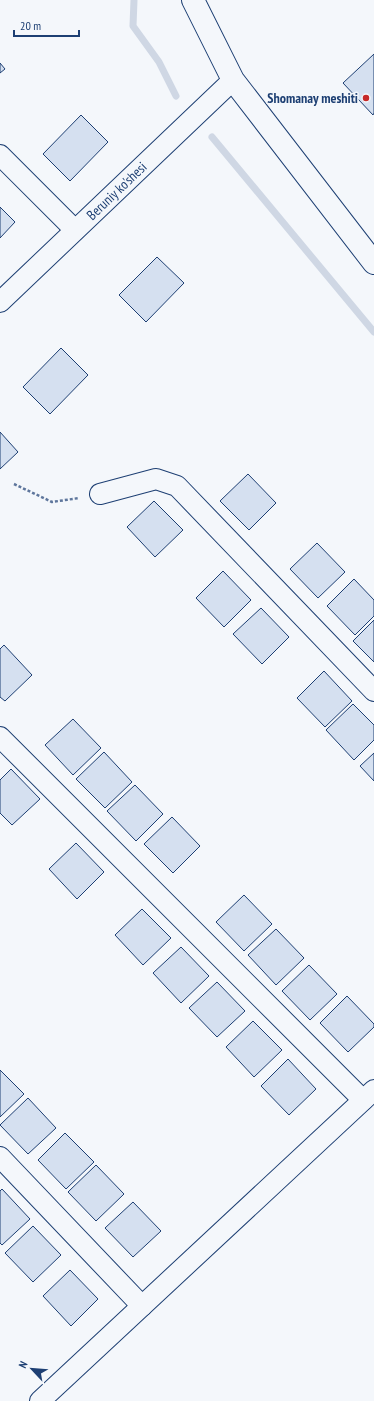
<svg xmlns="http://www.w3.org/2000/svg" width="374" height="1401" font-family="'PT Sans Narrow',sans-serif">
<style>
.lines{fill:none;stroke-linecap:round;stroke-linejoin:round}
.stream{stroke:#cfd7e4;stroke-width:7}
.building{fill:#d5e0f0;stroke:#1d3f73}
.minor-casing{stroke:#1d3f73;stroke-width:22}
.tertiary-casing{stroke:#1d3f73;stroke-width:24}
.path{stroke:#5e769c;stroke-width:2.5;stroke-dasharray:3 2;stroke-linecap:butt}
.minor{stroke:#f4f7fb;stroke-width:20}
.tertiary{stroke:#f4f7fb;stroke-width:22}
.poi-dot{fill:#c62828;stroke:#f4f7fb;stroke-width:1.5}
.labels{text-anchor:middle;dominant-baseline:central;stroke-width:3;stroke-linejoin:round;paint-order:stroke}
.poi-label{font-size:14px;font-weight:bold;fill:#1d3f73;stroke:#f4f7fb;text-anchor:end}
.street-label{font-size:14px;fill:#1d3f73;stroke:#f4f7fb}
</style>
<rect width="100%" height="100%" fill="#f4f7fb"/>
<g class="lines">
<g class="stream">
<polyline points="134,0 133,26 159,62 176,96"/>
<polyline points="212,137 374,332"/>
</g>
</g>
<g class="building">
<polygon points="374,54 374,113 373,115 343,83"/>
<polygon points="0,63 5,69 0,73"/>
<polygon points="81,115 108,142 70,181 43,154"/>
<polygon points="0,207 15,222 0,238"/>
<polygon points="157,257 184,283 146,322 119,295"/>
<polygon points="61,348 88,375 50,414 23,387"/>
<polygon points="0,432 18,452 0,469"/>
<polygon points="248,474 276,503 249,530 220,501"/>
<polygon points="154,501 183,530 155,557 127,527"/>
<polygon points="317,543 345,572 318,598 290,569"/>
<polygon points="223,571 251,600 224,627 196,598"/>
<polygon points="354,579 374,600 374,616 355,635 327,606"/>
<polygon points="261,608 289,637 262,664 233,634"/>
<polygon points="374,620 374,662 353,641"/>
<polygon points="4,645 32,675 5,701 0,697 0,649"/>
<polygon points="324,671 352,701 325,727 297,698"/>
<polygon points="353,704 374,725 374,740 354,760 326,730"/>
<polygon points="73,719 101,748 73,775 45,745"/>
<polygon points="104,752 132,782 105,808 76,779"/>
<polygon points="374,753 374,781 360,766"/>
<polygon points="11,769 40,799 12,825 0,813 0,780"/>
<polygon points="135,785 163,814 136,841 107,811"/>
<polygon points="172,817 200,846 173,873 144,844"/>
<polygon points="76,843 104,872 77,899 49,869"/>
<polygon points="244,895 272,924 244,951 216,922"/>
<polygon points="142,909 171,938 143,965 115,935"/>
<polygon points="276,929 304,958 276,985 248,955"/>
<polygon points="181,947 209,976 181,1003 153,973"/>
<polygon points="309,965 337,994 310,1020 282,991"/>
<polygon points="217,982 245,1011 217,1037 189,1008"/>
<polygon points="347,996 374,1024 374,1027 348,1052 320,1023"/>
<polygon points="253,1021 282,1050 254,1077 226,1047"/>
<polygon points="288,1059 316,1089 289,1115 261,1086"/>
<polygon points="0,1070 24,1094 0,1117"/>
<polygon points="28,1098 56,1128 28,1154 0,1125"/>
<polygon points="65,1133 94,1162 66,1189 38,1160"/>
<polygon points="96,1165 124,1194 96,1221 68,1192"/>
<polygon points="2,1189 30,1219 2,1245 0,1243 0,1191"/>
<polygon points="133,1202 161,1231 133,1257 105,1228"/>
<polygon points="33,1226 61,1255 33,1282 5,1253"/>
<polygon points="70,1270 98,1299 71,1326 43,1296"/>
</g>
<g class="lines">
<defs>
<g id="minor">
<polyline points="0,155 75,230"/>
<path id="s1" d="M0,302L233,80"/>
<polyline points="100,494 156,479 177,486 374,691"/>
<polyline points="0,737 363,1100"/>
<polyline points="0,1157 142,1306"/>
<polyline points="40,1401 374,1090"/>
</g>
<polyline id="tertiary" points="193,0 233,80 374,263"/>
</defs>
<use href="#minor" class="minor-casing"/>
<use href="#tertiary" class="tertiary-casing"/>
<polyline class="path" points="14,484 52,502 79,498"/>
<use href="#minor" class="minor"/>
<use href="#tertiary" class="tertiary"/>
</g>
<circle class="poi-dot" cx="366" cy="98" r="4"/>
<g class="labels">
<g class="poi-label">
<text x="358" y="98">Shomanay meshiti</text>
</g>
<g class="street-label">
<text stroke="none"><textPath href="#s1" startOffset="161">Beruniy ko'shesi</textPath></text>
</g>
</g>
<g transform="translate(32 1369) rotate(296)" stroke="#f4f7fb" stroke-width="3" paint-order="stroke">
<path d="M0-3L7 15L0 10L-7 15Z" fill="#1d3f73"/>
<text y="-6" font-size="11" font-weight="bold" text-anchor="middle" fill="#1d3f73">N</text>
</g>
<path d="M14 30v6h65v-6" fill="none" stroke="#1d3f73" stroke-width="2"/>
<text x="20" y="30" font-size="12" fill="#1d3f73" stroke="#f4f7fb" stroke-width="3" paint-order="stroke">20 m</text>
</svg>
